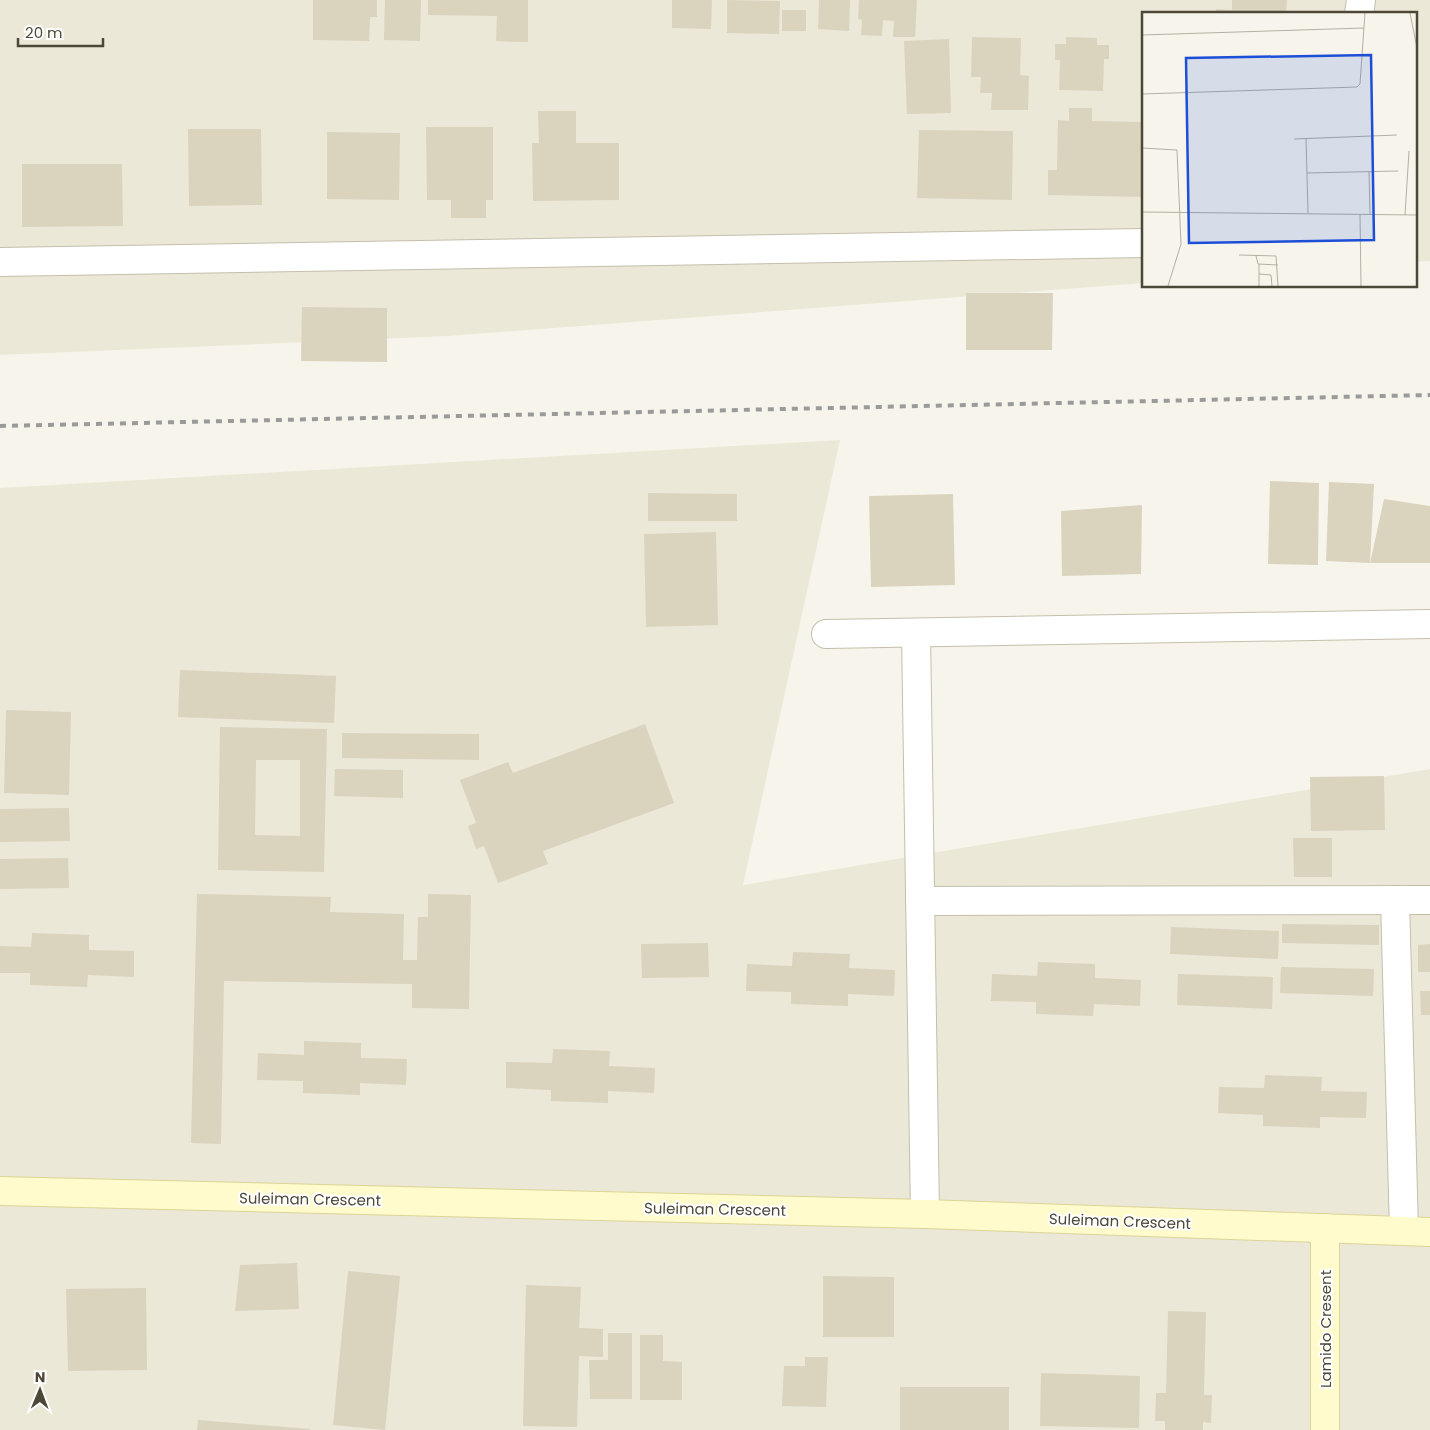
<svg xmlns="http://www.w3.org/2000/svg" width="1430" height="1430" font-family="Poppins,sans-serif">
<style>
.residential{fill:#ebe8d8}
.building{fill:#dad3be;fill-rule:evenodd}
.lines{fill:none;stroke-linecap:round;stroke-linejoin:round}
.street-casing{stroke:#c4bfac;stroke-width:30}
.secondary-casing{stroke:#dcd495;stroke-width:30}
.street{stroke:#fff;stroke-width:28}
.secondary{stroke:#fffbcc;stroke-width:28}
.rail{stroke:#9a9a9a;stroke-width:4;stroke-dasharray:6 6;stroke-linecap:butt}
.labels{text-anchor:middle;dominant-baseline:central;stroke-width:4;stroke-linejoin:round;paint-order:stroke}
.street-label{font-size:15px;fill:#4c4737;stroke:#fff}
.inset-road{fill:none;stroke:#b3afa3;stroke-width:1}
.view{fill:#1d4ed8;fill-opacity:0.15;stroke:#1d4ed8;stroke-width:2.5}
.inset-edge{fill:none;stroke:#4c4737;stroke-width:2.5}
</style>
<rect width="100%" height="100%" fill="#f7f5eb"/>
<g class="residential">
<polygon points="0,0 1430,0 1430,261 1416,262 1416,14 1144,14 1144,283 448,336 0,355"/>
<polygon points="840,440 743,885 1430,769 1430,1430 0,1430 0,488"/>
</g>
<g class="building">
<polygon points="313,0 377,0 377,17 370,17 369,41 313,40"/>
<polygon points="385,0 421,0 420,41 384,40"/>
<polygon points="428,0 528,0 528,42 496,41 497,16 428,15"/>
<polygon points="672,0 712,0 711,29 672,28"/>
<polygon points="727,0 780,1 779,34 727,33"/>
<polygon points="819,0 850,0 849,31 818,29"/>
<polygon points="859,0 917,0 915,37 893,37 894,21 883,20 882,36 861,35 862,20 858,19"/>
<polygon points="1232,0 1287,0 1286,14 1216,14 1216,9 1232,10"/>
<rect x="782" y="10" width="24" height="21"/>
<polygon points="972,37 1021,38 1020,75 1029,76 1028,110 991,110 992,93 980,93 981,77 971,77"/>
<polygon points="1066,37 1097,38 1097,45 1109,45 1109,59 1104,59 1103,91 1059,90 1060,60 1055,60 1055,44 1066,44"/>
<polygon points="949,39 951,113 907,114 904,41"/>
<polygon points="1069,108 1092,108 1092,121 1144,122 1144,197 1048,195 1048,170 1057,170 1058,120 1069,121"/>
<polygon points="538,111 576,111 576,143 619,143 619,200 533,201 532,143 539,143"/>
<polygon points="426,127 493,127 493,200 486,200 486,218 451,218 451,200 427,200"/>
<polygon points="188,129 261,129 262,205 189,206"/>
<polygon points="919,130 1013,131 1012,200 917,198"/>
<polygon points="327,132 400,133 399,200 327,199"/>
<polygon points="22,164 122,164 123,226 22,227"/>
<polygon points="966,293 1053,293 1052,350 966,350"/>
<polygon points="302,307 387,308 387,362 301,361"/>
<polygon points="1270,481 1319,483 1318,565 1268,564"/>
<polygon points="1329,482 1374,484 1370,563 1326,561"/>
<polygon points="648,493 737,494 737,521 648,521"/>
<polygon points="953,494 955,585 871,587 869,496"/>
<polygon points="1384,499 1430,506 1430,563 1370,563"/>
<polygon points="1142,505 1141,574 1062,576 1061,511"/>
<polygon points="716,532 718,625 646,627 644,534"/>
<polygon points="180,670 336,676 334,723 178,717"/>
<polygon points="6,710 71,712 69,795 4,793"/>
<polygon points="645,724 674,803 543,851 548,864 498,883 484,846 476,849 468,826 476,823 460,780 508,762 513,773"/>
<path d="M220,727L327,729L324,872L218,870ZM256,760H300V836L255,835Z"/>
<polygon points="342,733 479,734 479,760 342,758"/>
<polygon points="335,769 403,770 403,798 334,796"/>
<polygon points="1384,776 1385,830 1311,831 1310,777"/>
<polygon points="69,808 70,841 0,842 0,809"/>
<polygon points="1293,838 1332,838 1332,877 1294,877"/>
<polygon points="68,858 69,888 0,889 0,859"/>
<polygon points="197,894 331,897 330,912 404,914 403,960 417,960 418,917 428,917 428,894 471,895 469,1009 412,1008 412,984 224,981 221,1144 191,1143"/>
<polygon points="1282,924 1379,925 1379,945 1282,943"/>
<polygon points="1171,927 1279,931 1278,959 1170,954"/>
<polygon points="32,933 89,935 89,950 134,951 134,977 88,975 87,987 30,985 30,973 0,973 0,946 31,947"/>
<polygon points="708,943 709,977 642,978 641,944"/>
<polygon points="1430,944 1430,972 1418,972 1418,945"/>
<polygon points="793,952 850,954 849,968 895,970 894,996 848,994 848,1006 791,1004 791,992 746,991 747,964 792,966"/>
<polygon points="1038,962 1095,964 1095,978 1141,980 1140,1006 1094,1004 1093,1016 1036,1014 1036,1002 991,1001 992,974 1037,976"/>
<polygon points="1281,967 1374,969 1373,996 1280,993"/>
<polygon points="1178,974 1273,977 1272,1009 1177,1005"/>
<polygon points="1420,991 1430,991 1430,1015 1421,1015"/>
<polygon points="304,1041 361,1043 361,1058 407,1059 406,1085 360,1083 360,1095 303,1093 303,1081 257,1080 258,1053 304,1055"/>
<polygon points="553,1049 610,1051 609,1066 655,1068 654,1093 608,1091 608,1103 551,1101 551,1090 506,1088 506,1062 552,1063"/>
<polygon points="1265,1075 1322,1077 1321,1091 1367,1092 1366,1118 1320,1117 1320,1128 1263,1126 1263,1115 1218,1113 1219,1087 1264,1088"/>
<polygon points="297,1263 299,1309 235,1311 240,1265"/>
<polygon points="348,1271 400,1276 385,1430 333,1425"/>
<polygon points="823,1276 894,1277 894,1337 823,1337"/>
<polygon points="526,1285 581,1287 579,1328 603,1329 603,1357 579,1356 577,1427 523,1426"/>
<polygon points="146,1288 147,1370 68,1371 66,1289"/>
<polygon points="1168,1311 1206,1312 1204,1395 1212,1395 1211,1423 1203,1422 1203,1430 1165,1430 1165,1421 1155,1421 1156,1393 1166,1393"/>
<polygon points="608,1333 632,1333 632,1399 590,1399 589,1360 608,1360"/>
<polygon points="640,1335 663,1335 663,1361 682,1362 682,1400 640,1400"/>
<polygon points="805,1357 828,1357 826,1407 782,1406 784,1366 805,1366"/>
<polygon points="1041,1373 1140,1376 1139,1428 1040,1426"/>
<rect x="900" y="1387" width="109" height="43"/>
<polygon points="198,1420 310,1429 310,1430 197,1430"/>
</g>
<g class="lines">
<defs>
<g id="street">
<polyline points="1359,14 1361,0"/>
<polyline points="0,262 1144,243"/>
<polyline points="826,634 1430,624"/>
<polyline points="916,634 925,1214"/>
<polyline points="1395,900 1404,1231"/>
<polyline points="920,901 1430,900"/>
</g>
<g id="secondary">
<polyline points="0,1191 925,1214 1430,1232"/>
<polyline points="1325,1430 1325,1228"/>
</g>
</defs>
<use href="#street" class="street-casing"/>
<use href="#secondary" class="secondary-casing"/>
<use href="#street" class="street"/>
<use href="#secondary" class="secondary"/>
<polyline class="rail" points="0,426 1430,395"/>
</g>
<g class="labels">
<g class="street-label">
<text transform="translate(310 1199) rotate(1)">Suleiman Crescent</text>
<text transform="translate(715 1209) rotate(1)">Suleiman Crescent</text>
<text transform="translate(1120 1221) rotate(2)">Suleiman Crescent</text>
<text transform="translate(1325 1329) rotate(-90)">Lamido Cresent</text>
</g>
</g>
<g transform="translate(1142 12)">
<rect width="275" height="275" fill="#f7f5eb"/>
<path class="inset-road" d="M268,1L275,36M0,23L222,16M0,82L215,75L218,72L223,1M164,126L166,201M152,127L255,123M0,136L35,138L39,232L26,274M227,160L228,202M165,161L256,159M0,200L275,203M218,202L219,274M263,203L267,139M97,243L134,244L136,274M114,244L116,252L136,253M117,252V274M117,262L129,263L130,274"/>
<path class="view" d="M229,43L232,228L47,231L44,46Z"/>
<rect width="275" height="275" class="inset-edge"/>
</g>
<g transform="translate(40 1390) rotate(1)" stroke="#ffffff" stroke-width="4" paint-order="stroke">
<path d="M0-4L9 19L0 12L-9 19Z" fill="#4c4737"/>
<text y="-8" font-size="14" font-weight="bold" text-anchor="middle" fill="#4c4737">N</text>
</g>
<path d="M18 38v8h85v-8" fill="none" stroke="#4c4737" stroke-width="2.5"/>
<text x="25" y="38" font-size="15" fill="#4c4737" stroke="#ffffff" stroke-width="4" paint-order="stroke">20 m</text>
</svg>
